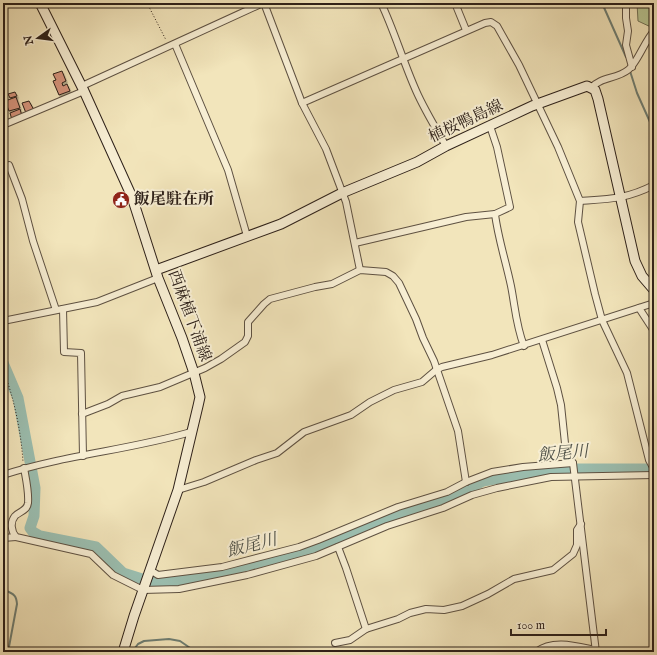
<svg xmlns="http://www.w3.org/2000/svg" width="657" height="655" font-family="'IM FELL English','Noto Serif JP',serif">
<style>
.green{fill:#b8c592;stroke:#727256}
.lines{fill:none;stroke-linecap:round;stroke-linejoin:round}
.stream{stroke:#6f7f74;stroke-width:2}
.river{stroke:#9bbfb1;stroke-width:11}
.building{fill:#d6947c;stroke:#2d2019;filter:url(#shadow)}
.minor-casing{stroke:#5e5142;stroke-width:8}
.secondary-casing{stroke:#2d2019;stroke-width:11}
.path{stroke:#2d2019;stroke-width:1;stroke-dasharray:1 2;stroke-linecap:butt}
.minor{stroke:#f7eed3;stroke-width:6}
.secondary{stroke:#f7eed3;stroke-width:9}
.labels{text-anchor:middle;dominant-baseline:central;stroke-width:4;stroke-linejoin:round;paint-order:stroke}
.street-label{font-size:16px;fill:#2d2019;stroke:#f7eed3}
.poi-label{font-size:16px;font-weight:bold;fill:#2d2019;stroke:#f7eed3;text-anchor:start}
.water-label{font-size:17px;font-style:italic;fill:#4e5047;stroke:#f7eed3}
</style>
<defs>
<filter id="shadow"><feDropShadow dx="1.5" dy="2.5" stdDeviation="0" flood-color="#0004"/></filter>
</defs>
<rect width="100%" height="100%" fill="#f2e5bb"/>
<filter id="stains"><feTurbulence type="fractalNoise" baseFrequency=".005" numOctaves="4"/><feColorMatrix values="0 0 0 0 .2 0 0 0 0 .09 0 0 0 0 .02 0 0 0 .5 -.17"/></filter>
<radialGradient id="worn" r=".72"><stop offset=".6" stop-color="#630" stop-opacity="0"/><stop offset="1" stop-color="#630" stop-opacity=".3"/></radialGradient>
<polygon class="green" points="637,3 654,3 653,28 638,21"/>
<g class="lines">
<g class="stream">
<polyline points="602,3 626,57"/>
<polyline points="630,71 637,93 654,131"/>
<path d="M3,588C10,595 16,591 17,604L8,652"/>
<polyline points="132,652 138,644 144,641 169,639 180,641 196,652"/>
</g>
<polyline class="river" points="3,363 18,398 35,488 34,516 30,528 33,532 40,536 96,547 123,573 155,583 178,581 230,570 317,547 404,513 453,496 483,481 512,476 566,469 654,469"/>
</g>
<g class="building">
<polygon points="62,71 66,81 62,83 63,86 67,84 70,91 59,95 53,81 56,80 53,74"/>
<polygon points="15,92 17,96 10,98 8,94"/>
<polygon points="16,97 20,108 9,111 5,101"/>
<polygon points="29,101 34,110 26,113 22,103"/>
<polygon points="20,109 22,116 12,120 10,113"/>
</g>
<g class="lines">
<defs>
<g id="minor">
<polyline points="264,3 302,103 326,149 346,202 360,270"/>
<path d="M381,3C395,32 404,65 418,95C426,112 436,129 446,146"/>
<polyline points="455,3 466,30"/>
<polyline points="626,3 626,18 628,31 626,45 632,67"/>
<polyline points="175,44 228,170 247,236"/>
<polyline points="82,86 263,3"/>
<path d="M591,88C600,77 617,79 628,70C637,64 645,40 654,31"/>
<polyline points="302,103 485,23 491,22 497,26 519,65 558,147 580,201 578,222 595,294 602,320 627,373 649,460 654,469"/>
<polyline points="3,125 84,91"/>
<path d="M490,126L497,147L510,207L495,214C498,238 506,262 511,286C515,306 516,326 524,346"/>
<polyline points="3,167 9,165 22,199 33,241 56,310"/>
<path d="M580,201C609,199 627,199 654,185"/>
<polyline points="355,243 466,217 495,214"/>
<polyline points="639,308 654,331"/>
<polyline points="63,309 64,352 81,353 83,456"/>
<polyline points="3,321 97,302 158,278"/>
<polyline points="542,340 557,388 561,405 566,453 573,463 596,652"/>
<polyline points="82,414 108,404 122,396 160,387 205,368 221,359 245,342 248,336 248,322 264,304 270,299 315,287 332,284 360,270 386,272 393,276 399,283 416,319 423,338 434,361 458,431 466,482"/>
<path d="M24,468C26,479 29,492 28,503C27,511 20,511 15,516C10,522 11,531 16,537L91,554L113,575L143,590L179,589L247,575L316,556L387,526L443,508L472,495L497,488L551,477L654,475"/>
<path d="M3,475C64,455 129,450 191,432"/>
<polyline points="178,490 204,482 256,460 277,453 304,432 351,415 370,402 394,390 422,382 436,370 442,367 492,355 654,303"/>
<polyline points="3,538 16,537"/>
<polyline points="338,547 346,568 366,629"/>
<polyline points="150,570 158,575 222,567 299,547 318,540 398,507 447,492 466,482 492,472 523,467 573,463"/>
<polyline points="335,643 350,640 366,629 398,619 410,613 426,609 444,610 462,606 488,594 514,579 553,570 573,554 577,545 577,530 581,524"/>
<path d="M536,652C553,639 576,646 595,650"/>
</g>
<g id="secondary">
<polyline points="40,3 84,91 132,197 158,278 182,338 194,373 200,397 198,406 178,490 134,616 123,652"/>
<polyline points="156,270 281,224 342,193 417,162 446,146 532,106 587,86 595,90 598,99 635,261 642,276 654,290"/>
</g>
</defs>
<use href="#minor" class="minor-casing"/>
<use href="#secondary" class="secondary-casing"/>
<g class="path">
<polyline points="147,3 166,40"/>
<path d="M3,369C14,398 21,431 23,462"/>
</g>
<use href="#minor" class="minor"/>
<use href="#secondary" class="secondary"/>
</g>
<defs>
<symbol id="civic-disc" viewBox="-11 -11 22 22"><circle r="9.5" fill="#8f2418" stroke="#f7eed3"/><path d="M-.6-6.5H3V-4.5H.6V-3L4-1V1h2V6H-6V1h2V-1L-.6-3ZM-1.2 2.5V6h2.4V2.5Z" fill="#fff"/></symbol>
</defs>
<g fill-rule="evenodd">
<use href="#civic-disc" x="111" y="190" width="20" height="20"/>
</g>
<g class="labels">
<g class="street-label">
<text transform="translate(466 122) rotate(-25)">植桜鴨島線</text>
<text transform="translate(189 316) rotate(70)">西麻植下浦線</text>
</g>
<g class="poi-label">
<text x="134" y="200">飯尾駐在所</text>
</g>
<g class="water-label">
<text transform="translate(563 454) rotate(-5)">飯尾川</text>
<text transform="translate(252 546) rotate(-14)">飯尾川</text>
</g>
</g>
<rect width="657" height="655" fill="none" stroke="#f2e5bb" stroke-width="16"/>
<rect x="4" y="4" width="649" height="647" fill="none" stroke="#2d2019" stroke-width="2"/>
<rect x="8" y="8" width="641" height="639" fill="none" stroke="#2d2019"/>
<g transform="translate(38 38) rotate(256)" stroke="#f7eed3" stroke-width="3" paint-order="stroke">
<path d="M0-3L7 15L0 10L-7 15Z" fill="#2d2019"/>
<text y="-6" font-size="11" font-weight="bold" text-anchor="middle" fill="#2d2019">N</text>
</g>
<path d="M511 629v6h95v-6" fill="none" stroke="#2d2019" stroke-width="2"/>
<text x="517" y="629" font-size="12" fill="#2d2019" stroke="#f7eed3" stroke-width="3" paint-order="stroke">100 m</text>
<rect width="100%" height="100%" filter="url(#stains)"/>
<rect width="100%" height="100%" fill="url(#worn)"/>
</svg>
